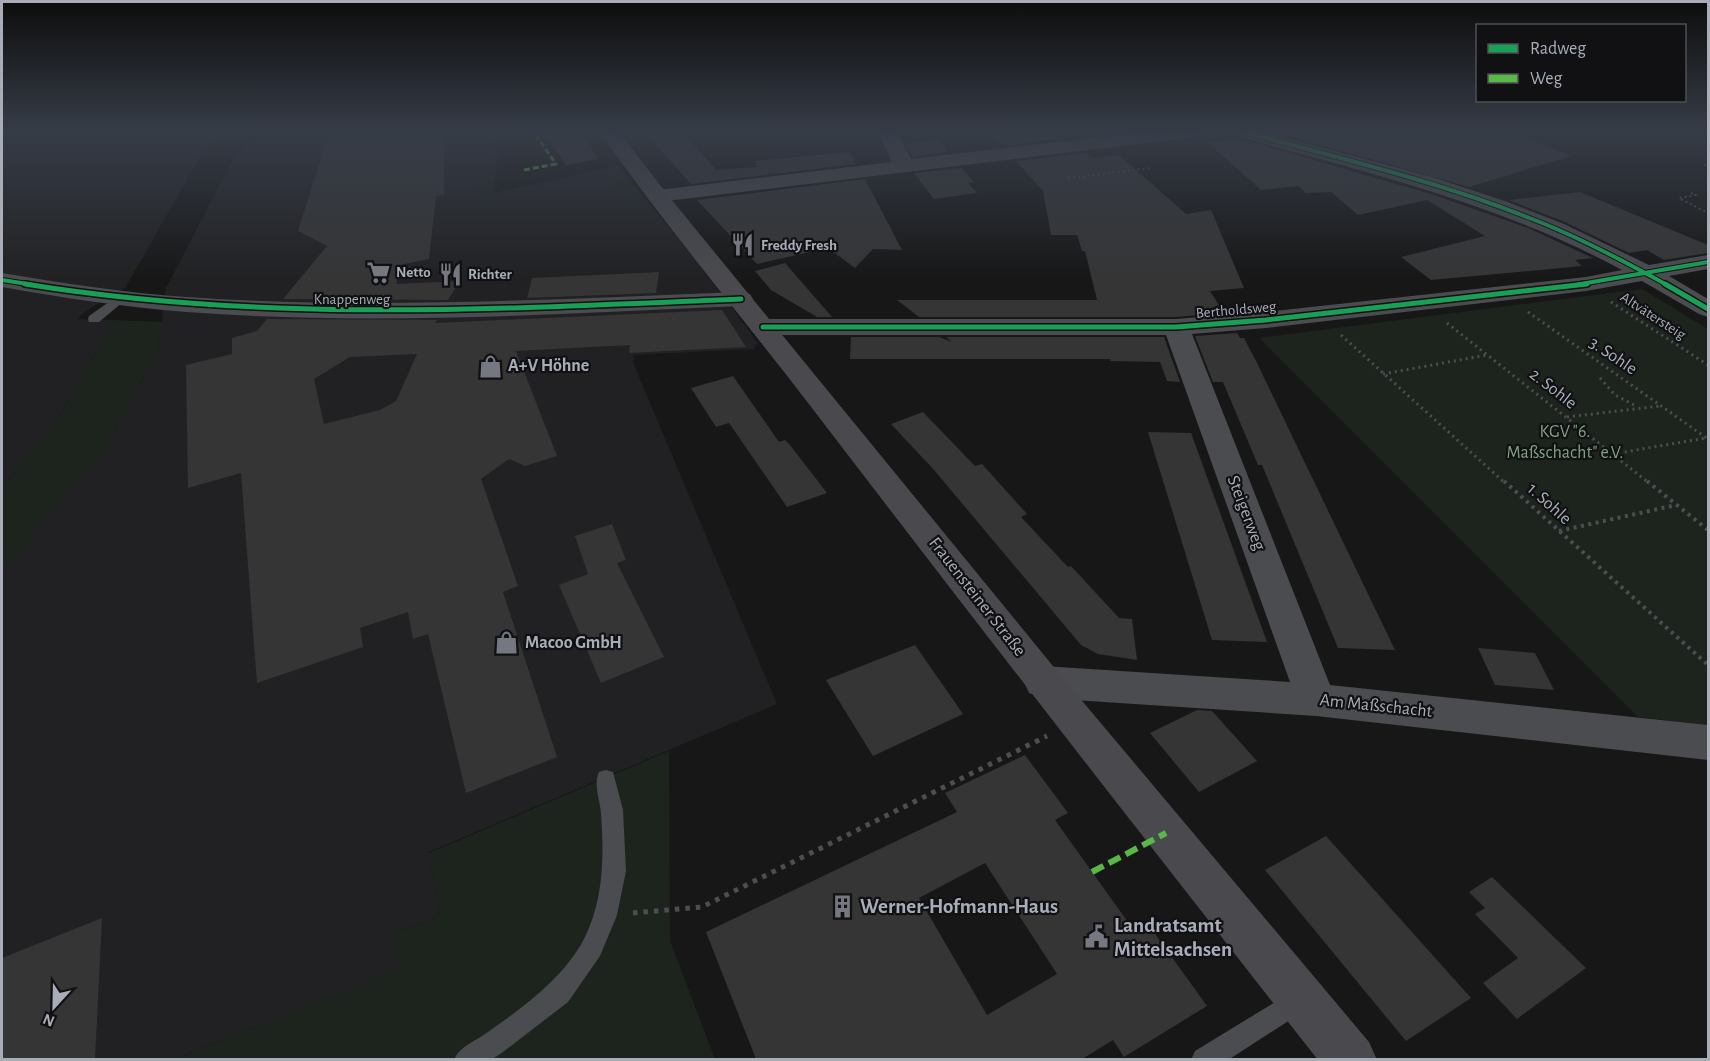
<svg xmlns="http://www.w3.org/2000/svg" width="1710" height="1061" font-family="'Alegreya Sans',sans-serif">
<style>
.built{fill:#212123}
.green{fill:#1d241e}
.building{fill:#353536;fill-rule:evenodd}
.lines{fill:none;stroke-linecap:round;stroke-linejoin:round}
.path-far3{stroke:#4d4e52;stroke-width:2;stroke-dasharray:2 3;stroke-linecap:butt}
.path-far2{stroke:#4d4e52;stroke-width:3;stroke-dasharray:2 4;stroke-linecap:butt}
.path-far1{stroke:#4d4e52;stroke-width:4;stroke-dasharray:3 4.5;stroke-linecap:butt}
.path{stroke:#4d4e52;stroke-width:5;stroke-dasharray:4.5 6;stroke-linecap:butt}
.service{fill:#4b4c50;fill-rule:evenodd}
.minor{fill:#4b4c50;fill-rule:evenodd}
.secondary{fill:#4a4a4e;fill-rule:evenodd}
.quiet-far1{stroke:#58b947;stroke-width:3;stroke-dasharray:6 3;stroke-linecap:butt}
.quiet{stroke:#58b947;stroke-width:6;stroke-dasharray:13 6;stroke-linecap:butt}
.cycleway-far1-casing{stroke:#111113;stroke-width:6}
.cycleway-casing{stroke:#111113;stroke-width:8}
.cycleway-far1{stroke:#1a9f57;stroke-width:4}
.cycleway{stroke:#1a9f57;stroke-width:5}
.labels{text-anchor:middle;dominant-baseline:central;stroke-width:4.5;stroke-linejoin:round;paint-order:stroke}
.far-poi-label{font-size:15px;font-weight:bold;fill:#a8adb8;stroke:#111113;text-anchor:start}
.far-street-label{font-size:15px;fill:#a8adb8;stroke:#111113}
.street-label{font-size:18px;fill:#a8adb8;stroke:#111113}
.poi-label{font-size:18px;font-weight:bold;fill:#a8adb8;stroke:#111113;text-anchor:start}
.park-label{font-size:18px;fill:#7fa381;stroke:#111113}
.near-poi-label{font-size:21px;font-weight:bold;fill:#a8adb8;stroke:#111113;text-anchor:start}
</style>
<rect width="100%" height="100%" fill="#171717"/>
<g class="built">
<polygon points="2,131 224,131 200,157 125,288 87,310 77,319 114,320 50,433 2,488"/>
<polygon points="260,131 501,131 493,193 618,166 709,276 758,343 754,349 633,355 634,365 777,704 429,852 440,916 393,934 401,968 183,1056 183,1059 2,1060 2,571 107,445 158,350 166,288 235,156"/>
</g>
<g class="green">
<polygon points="493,131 501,131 493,193 618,166 639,193 633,198 626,200 610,176 595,180 592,173 491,195 496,200 478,201 477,191 492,189"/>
<polygon points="1642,289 1708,329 1708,725 1638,717 1259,338"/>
<polygon points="114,320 162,322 158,350 107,445 2,571 2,488 50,433"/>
<polygon points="669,751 670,941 715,1059 183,1060 183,1056 400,968 393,934 440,916 429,853"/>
</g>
<g class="building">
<polygon points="330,130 444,130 444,195 436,196 429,259 395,266 397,284 460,281 448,300 283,299 327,246 298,231"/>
<polygon points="543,130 579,130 599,159 566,165"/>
<polygon points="643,130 680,130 716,170 757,167 755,161 850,152 856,164 691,184"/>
<polygon points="1021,130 1059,130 1068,138 1003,146 992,134"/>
<polygon points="1267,130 1508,130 1571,156 1469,187"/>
<polygon points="937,139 948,152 912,157 906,144"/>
<polygon points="1241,139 1431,194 1528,228 1593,258 1575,260 1582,266 1431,280 1401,257 1485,236 1427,200 1358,215 1331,192 1306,193 1299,186 1261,190 1208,143"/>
<polygon points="1086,153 1092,158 1119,155 1186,214 1211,210 1244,288 1210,291 1224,313 1176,317 919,317 897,300 1097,300 1085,251 1082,251 1077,235 1051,235 1043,191 1016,161"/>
<polygon points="961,168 974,182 968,183 977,193 934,199 914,173"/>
<polygon points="865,179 902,250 873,249 855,268 828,248 757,264 697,200"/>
<polygon points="1580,192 1708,245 1708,253 1664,260 1647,250 1629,253 1565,222 1509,200"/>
<polygon points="785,263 832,317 817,317 771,290 755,271"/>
<polygon points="659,272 656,293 527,298 532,278"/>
<path d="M722,310L746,347L629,353L630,345L516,351L557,456L525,466L509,459L481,479L518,586L503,592L557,757L466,793L428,634L413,639L408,612L360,628L363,647L257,683L241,473L188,488L186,365L232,354V338L257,331L267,319L437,320L435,323ZM417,354L396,401L380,410L324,424L314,379L350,357Z"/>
<polygon points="1237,333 1240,338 1244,338 1257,363 1395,650 1338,648 1262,465 1258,465 1223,382 1213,382 1195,336"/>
<polygon points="851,337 939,337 952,342 946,337 1164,337 1180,382 1167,381 1160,362 1110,361 1110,359 850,359"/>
<polygon points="733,376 779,442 785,440 790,445 827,493 787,507 729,423 716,427 691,388"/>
<polygon points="923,412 975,466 982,464 1027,514 1021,517 1068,567 1071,566 1119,618 1132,619 1137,660 1098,654 1081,645 934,470 891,424"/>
<polygon points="1148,432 1191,433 1267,642 1212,640"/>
<polygon points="612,524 626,560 617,563 664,657 601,683 559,585 588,574 575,536"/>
<polygon points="915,645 963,714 873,756 826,680"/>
<polygon points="1478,648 1535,653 1554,690 1495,685"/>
<polygon points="1197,710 1212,711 1257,761 1199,792 1150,733"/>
<path d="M1025,755L1068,813L1055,820L1135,932L1148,924L1207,1006L1124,1057L1113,1040L1082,1059H756L706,932L957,812L945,793ZM985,863L1057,974L987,1015L919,898Z"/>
<polygon points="1326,836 1471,998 1406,1041 1265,870"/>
<polygon points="1492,877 1586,968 1517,1019 1483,983 1518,958 1475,914 1485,908 1469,892"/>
<polygon points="102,918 95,1059 2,1059 2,958"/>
</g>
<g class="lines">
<g class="path-far3">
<polyline points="1704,165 1708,164"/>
<polyline points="1068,178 1151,168"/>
<polyline points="1691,193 1696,195 1679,198 1708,213"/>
</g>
<g class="path-far2">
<polyline points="1611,302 1708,365"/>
<polyline points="1528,312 1708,439"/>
<polyline points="1447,323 1649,483"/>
<polyline points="1341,335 1505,483"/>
<polyline points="1383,374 1487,355"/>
<polyline points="1600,378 1615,395 1636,406"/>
<polyline points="1567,417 1660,406"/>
<polyline points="1613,454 1706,438"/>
</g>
<g class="path-far1">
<polyline points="1504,481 1708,665"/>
<polyline points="1647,481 1708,530"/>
<polyline points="1559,531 1676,505"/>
</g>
<polyline class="path" points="633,913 702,907 1047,736"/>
<g class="service">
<polygon points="119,295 123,296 125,299 123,302 99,322 89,322 88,319 89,316"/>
<path d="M606,770L613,772L623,810L626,871L617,915L600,956L568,1002L503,1052L491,1060H454C460,1046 474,1042 485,1034C522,1008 563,979 584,939C604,899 604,856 601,813C600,799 593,785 599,772Z"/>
<polygon points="1298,988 1307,991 1310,1000 1307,1009 1228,1060 1191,1060 1195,1051"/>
</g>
<g class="minor">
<polygon points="878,131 897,131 911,159 1152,131 1206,131 1203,135 1196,137 658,202 650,201 647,196 650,191 658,190 892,162"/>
<path d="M1230,131H1260L1432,177L1505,201L1564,224L1649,265L1708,255V269L1669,276L1708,299V317L1699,314L1642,281L1586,291L1266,328L1192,334L1330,685L1708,725V760L1316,716L1043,698L1029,693L1024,682L1029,671L1043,666L1290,682L1166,335H763L754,332L750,327L754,322L763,319H1176L1266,312L1586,277L1622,270C1500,204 1366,172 1233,135Z"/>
<path d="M2,273C63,283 125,293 187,297C371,310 556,299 741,292L750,294L753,299L750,304L741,306C556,314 371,326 186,312C124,307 63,298 2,287Z"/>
</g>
<path class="secondary" d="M599,131H618L671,199L1057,671L1369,1042L1377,1060H1318C1149,845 981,629 815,412C743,318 667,228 599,131Z"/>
<polyline class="quiet-far1" points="524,170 556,164 533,131"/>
<polyline class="quiet" points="1092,872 1166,833"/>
<defs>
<g id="cycleway-far1">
<path d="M1240,131C1338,158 1438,181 1532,219C1579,237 1624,261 1667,285"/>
<polyline points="2,280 34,285"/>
<polyline points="1575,285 1708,262"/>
</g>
<g id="cycleway">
<path d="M25,284C265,323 500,309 741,299"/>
<polyline points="1665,284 1708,309"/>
<polyline points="763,327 1176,327 1266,320 1587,284"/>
</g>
</defs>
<use href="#cycleway-far1" class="cycleway-far1-casing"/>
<use href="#cycleway" class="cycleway-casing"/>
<use href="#cycleway-far1" class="cycleway-far1"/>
<use href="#cycleway" class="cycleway"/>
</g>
<linearGradient id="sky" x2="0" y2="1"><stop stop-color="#0d0d0d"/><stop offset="0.47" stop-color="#363c47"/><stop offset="1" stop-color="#363c47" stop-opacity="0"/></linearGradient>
<rect width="1710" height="279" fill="url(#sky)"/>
<defs>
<symbol id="restaurant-bare" viewBox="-9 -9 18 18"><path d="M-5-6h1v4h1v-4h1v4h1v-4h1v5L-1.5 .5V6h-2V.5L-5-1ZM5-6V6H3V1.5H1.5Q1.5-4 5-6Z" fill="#757880" stroke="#111113" stroke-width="2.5" paint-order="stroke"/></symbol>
<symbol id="supermarket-bare" viewBox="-9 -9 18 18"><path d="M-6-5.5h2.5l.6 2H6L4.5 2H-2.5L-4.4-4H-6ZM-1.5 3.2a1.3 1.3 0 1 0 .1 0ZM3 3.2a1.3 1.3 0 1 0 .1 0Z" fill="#757880" stroke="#111113" stroke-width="2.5" paint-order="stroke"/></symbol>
<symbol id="shop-bare" viewBox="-9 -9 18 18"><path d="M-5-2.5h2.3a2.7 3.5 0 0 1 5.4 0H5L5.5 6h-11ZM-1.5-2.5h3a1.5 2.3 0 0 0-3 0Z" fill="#757880" stroke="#111113" stroke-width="2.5" paint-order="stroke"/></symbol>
<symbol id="building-bare" viewBox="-9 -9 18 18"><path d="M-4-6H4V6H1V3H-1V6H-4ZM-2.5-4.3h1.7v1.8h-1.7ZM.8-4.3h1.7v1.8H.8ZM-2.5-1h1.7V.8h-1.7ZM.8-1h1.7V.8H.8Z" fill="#757880" stroke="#111113" stroke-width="2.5" paint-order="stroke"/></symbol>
<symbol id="civic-bare" viewBox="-9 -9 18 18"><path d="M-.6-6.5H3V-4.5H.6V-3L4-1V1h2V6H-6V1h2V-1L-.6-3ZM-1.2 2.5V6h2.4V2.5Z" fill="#757880" stroke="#111113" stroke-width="2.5" paint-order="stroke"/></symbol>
</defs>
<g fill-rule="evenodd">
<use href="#restaurant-bare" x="726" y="228" width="33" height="33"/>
<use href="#supermarket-bare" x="362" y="256" width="33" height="33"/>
<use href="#restaurant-bare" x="434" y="258" width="33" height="33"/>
<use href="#shop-bare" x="474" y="350" width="33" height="33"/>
<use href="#shop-bare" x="490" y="626" width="33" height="33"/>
<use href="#building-bare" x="826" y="890" width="33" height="33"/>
<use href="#civic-bare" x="1080" y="920" width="33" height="33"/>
</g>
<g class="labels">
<g class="far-poi-label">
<text x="761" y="245">Freddy Fresh</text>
<text x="396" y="272">Netto</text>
<text x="468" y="274">Richter</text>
</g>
<g class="far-street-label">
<text x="352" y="299">Knappenweg</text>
<text transform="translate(1236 310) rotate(-5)">Bertholdsweg</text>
<text transform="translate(1653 316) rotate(33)">Altvätersteig</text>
</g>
<g class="street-label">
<text transform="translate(1613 356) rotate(34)">3. Sohle</text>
<text transform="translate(1553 389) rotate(38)">2. Sohle</text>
<text transform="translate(1549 504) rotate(42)">1. Sohle</text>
<text transform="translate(1246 513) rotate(69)">Steigerweg</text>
<text transform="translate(977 597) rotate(52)">Frauensteiner Straße</text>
<text transform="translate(1376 706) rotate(6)">Am Maßschacht</text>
</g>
<g class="poi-label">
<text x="508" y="366">A+V Höhne</text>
<text x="525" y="643">Macoo GmbH</text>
</g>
<g class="park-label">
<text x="1565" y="432">KGV "6.<tspan x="1565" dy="21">Maßschacht" e.V.</tspan></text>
</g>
<g class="near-poi-label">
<text x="860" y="906">Werner-Hofmann-Haus</text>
<text x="1114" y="925">Landratsamt<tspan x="1114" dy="24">Mittelsachsen</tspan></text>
</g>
</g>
<rect width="1710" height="1061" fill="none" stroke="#a8adb8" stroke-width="6"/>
<rect x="1476" y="24" width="210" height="78" fill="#111113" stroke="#4d4f55" stroke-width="1.5"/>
<rect x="1488" y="44" width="30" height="9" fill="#1a9f57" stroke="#4d4f55" stroke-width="1.5"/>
<text x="1530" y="54" font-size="18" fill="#a8adb8">Radweg</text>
<rect x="1488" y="74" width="30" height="9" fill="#58b947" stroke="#4d4f55" stroke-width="1.5"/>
<text x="1530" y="84" font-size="18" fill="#a8adb8">Weg</text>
<g transform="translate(54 1007) rotate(202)" stroke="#111113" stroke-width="4.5" paint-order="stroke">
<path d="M0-4.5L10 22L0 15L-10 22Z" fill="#a8adb8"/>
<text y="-9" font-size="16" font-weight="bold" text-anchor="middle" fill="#a8adb8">N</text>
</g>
</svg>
